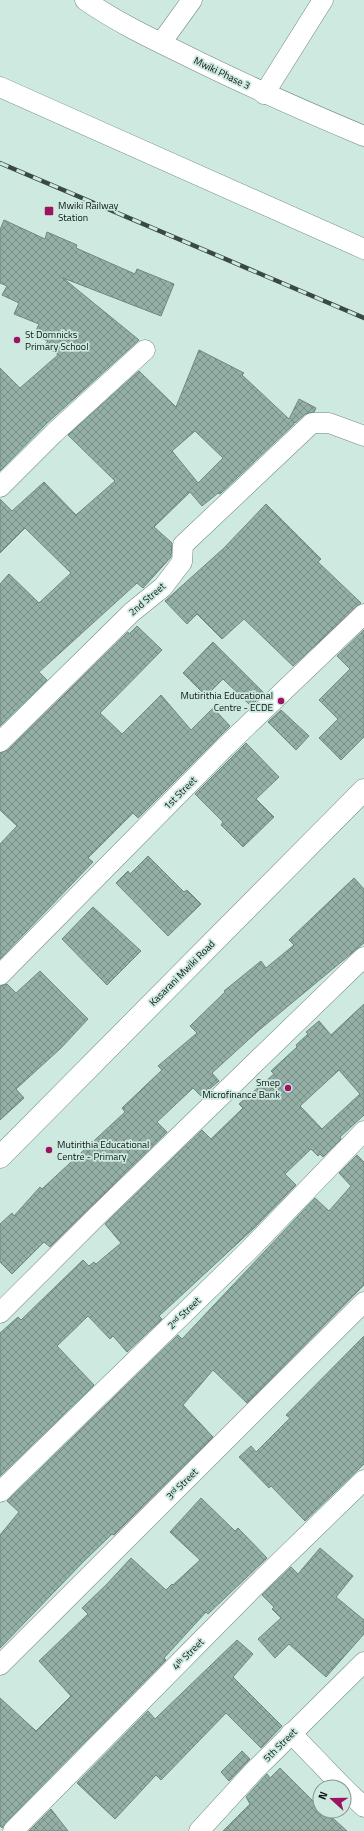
<svg xmlns="http://www.w3.org/2000/svg" width="364" height="1831" font-family="'Titillium Web',sans-serif">
<style>
.building{fill:url(#building-cross-hatch);stroke:#6e8880;fill-rule:evenodd}
.lines{fill:none;stroke-linecap:round;stroke-linejoin:round}
.street-casing{stroke:#6f8980;stroke-width:21}
.secondary-casing{stroke:#6f8980;stroke-width:23}
.street{stroke:#fff;stroke-width:20}
.secondary{stroke:#fff;stroke-width:22}
.rail-casing{stroke:#3b4945;stroke-width:4.5}
.rail{stroke:#cde9e0;stroke-width:3;stroke-dasharray:9;stroke-linecap:butt}
.poi-dot{fill:#9d1362;stroke:#cde9e0;stroke-width:1.5}
.labels{text-anchor:middle;dominant-baseline:central;stroke-width:3.5;stroke-linejoin:round;paint-order:stroke}
.street-label{font-size:10px;fill:#0c1613;stroke:#cde9e0}
.poi-label{font-size:10px;fill:#0c1613;stroke:#cde9e0;text-anchor:start}
</style>
<defs>
<pattern id="building-cross-hatch" width="8" height="8" patternUnits="userSpaceOnUse"><rect width="8" height="8" fill="#94afa6"/><path d="M0 0l8 8M0 8l8-8" fill="none" stroke="#778d86"/></pattern>
</defs>
<rect width="100%" height="100%" fill="#cde9e0"/>
<g class="building">
<polygon points="4,220 45,239 47,232 77,245 76,248 135,274 137,269 174,284 161,316 63,278 139,340 46,424 0,471 0,368 20,388 58,355 45,345 48,341 34,335 39,324 14,314 19,303 2,295 7,286 0,283 0,230"/>
<path d="M199,350L244,373L242,375L289,419L299,399L316,408L314,412L305,414L295,423L293,422L294,424L220,494L218,493L202,506L190,492L154,527L172,543L171,557L143,588L137,583L39,672L47,680L0,726V584L9,574L39,603L71,573L25,528L0,553V499L12,511L44,482L76,515L115,481L68,435L139,371L176,407ZM195,431L223,458L198,483L172,451Z"/>
<polygon points="266,504 321,559 318,562 361,603 293,666 244,619 222,639 197,614 187,624 165,601 224,548"/>
<polygon points="137,626 162,650 100,713 122,734 161,695 191,730 213,708 230,726 138,818 133,813 88,858 93,862 0,959 0,844 17,826 0,810 0,753 8,750 128,632 129,634"/>
<polygon points="364,630 364,737 341,760 319,738 338,719 319,700 350,669 337,656"/>
<polygon points="213,642 264,693 251,706 223,679 206,696 183,673"/>
<polygon points="281,710 309,736 296,750 268,722"/>
<polygon points="246,743 279,777 256,799 274,817 243,847 221,825 223,822 195,794"/>
<polygon points="148,856 184,892 187,890 201,904 168,936 116,883 128,871 130,874"/>
<polygon points="354,878 364,889 364,943 258,1031 212,1073 219,1081 201,1096 193,1088 157,1122 167,1132 50,1247 44,1242 12,1274 0,1262 0,1224 12,1213 14,1216 40,1187 42,1189 125,1112 122,1108 162,1070 158,1066 197,1033 190,1026 225,992 224,991 261,961 266,968 294,945 289,940"/>
<polygon points="93,907 141,951 107,985 62,939"/>
<polygon points="40,971 88,1019 61,1048 16,1089 24,1098 0,1120 0,986 7,984 16,993"/>
<path d="M364,1004V1115L340,1137L341,1139L323,1157L320,1154L318,1156L311,1149L285,1174L296,1185L253,1229L159,1316L162,1319L127,1352L113,1336L110,1339L88,1316L57,1346L94,1385L0,1476V1333L18,1317L21,1320L83,1260L89,1266L94,1262L96,1264L121,1243L105,1224L202,1130L211,1139L243,1108L239,1104L274,1074L271,1071L297,1047L296,1045L308,1034L306,1032L319,1021L331,1035ZM339,1070L360,1094L322,1129L300,1106Z"/>
<polygon points="357,1155 364,1162 364,1285 247,1403 213,1370 183,1405 213,1437 114,1535 112,1534 83,1562 0,1648 0,1535 19,1512 7,1501 178,1335 182,1339 315,1198 329,1211 351,1186 339,1173"/>
<polygon points="364,1336 364,1464 305,1521 271,1486 269,1488 239,1457 251,1446 256,1452 290,1418 286,1415"/>
<polygon points="201,1498 235,1531 238,1528 267,1558 208,1614 206,1612 164,1658 166,1660 5,1823 2,1828 0,1826 0,1698 36,1731 71,1696 39,1661 88,1614 82,1608 107,1584 131,1558 166,1590 172,1584 173,1585 200,1560 170,1532"/>
<polygon points="320,1548 353,1576 336,1597 364,1620 364,1634 326,1677 289,1644 275,1658 258,1639 281,1618 272,1609 274,1607 262,1595 291,1567 298,1574"/>
<polygon points="237,1640 253,1654 233,1677 282,1726 261,1748 226,1713 161,1780 156,1775 115,1819 77,1783 148,1711 155,1719"/>
<polygon points="242,1751 250,1759 229,1781 221,1772"/>
<polygon points="280,1768 318,1806 320,1806 320,1811 325,1811 347,1831 223,1831 250,1804 246,1797 267,1774 270,1778"/>
<polygon points="51,1809 68,1831 29,1831"/>
</g>
<g class="lines">
<defs>
<g id="street">
<path d="M85,0C115,21 148,37 181,53C241,83 302,110 364,136"/>
<polyline points="161,43 192,0"/>
<polyline points="0,87 364,249"/>
<polyline points="264,94 323,0"/>
<polyline points="0,487 54,433 145,350"/>
<polyline points="0,742 132,612 163,587 182,562 183,545 312,423 329,423 364,436"/>
<polyline points="0,975 225,747 364,614"/>
<polyline points="0,1313 98,1215 364,957"/>
<polyline points="0,1492 248,1251 364,1131"/>
<polyline points="0,1665 364,1302"/>
<polyline points="291,1733 343,1787"/>
<polyline points="344,1788 364,1807"/>
<polyline points="13,1831 253,1588 364,1480"/>
<polyline points="199,1831 253,1772 364,1662"/>
</g>
<polyline id="secondary" points="0,1157 364,790"/>
</defs>
<use href="#street" class="street-casing"/>
<use href="#secondary" class="secondary-casing"/>
<use href="#street" class="street"/>
<use href="#secondary" class="secondary"/>
<defs>
<polyline id="rail" points="0,163 364,318"/>
</defs>
<use href="#rail" class="rail-casing"/>
<use href="#rail" class="rail"/>
</g>
<g class="poi-dot">
<rect x="44" y="206" width="10" height="10" rx="2"/>
<circle cx="17" cy="340" r="4"/>
<circle cx="281" cy="701" r="4"/>
<circle cx="288" cy="1088" r="4"/>
<circle cx="49" cy="1150" r="4"/>
</g>
<g class="labels">
<g class="street-label">
<text transform="translate(222 73) rotate(26)">Mwiki Phase 3</text>
<text transform="translate(147 599) rotate(-41)">2nd Street</text>
<text transform="translate(180 793) rotate(-45)">1st Street</text>
<text transform="translate(182 973) rotate(-45)">Kasarani Mwiki Road</text>
<text transform="translate(184 1313) rotate(-44)">2ⁿᵈ Street</text>
<text transform="translate(182 1484) rotate(-45)">3ʳᵈ Street</text>
<text transform="translate(188 1654) rotate(-45)">4ᵗʰ Street</text>
<text transform="translate(280 1745) rotate(-45)">5th Street</text>
</g>
<g class="poi-label">
<text x="58" y="205">Mwiki Railway<tspan x="58" dy="12">Station</tspan></text>
<text x="25" y="334">St Domnicks<tspan x="25" dy="12">Primary School</tspan></text>
<text x="273" y="695" text-anchor="end">Mutirithia Educational<tspan x="273" dy="12">Centre - ECDE</tspan></text>
<text x="280" y="1082" text-anchor="end">Smep<tspan x="280" dy="12">Microfinance Bank</tspan></text>
<text x="57" y="1144">Mutirithia Educational<tspan x="57" dy="12">Centre - Primary</tspan></text>
</g>
</g>
<g transform="translate(332 1799) rotate(291)"><circle r="19" fill="#cde9e0" stroke="#80958e"/>
<path d="M0-3L7 15L0 10L-7 15Z" fill="#9d1362"/>
<text y="-6" font-size="11" font-weight="bold" text-anchor="middle" fill="#0c1613">N</text>
</g>
</svg>
